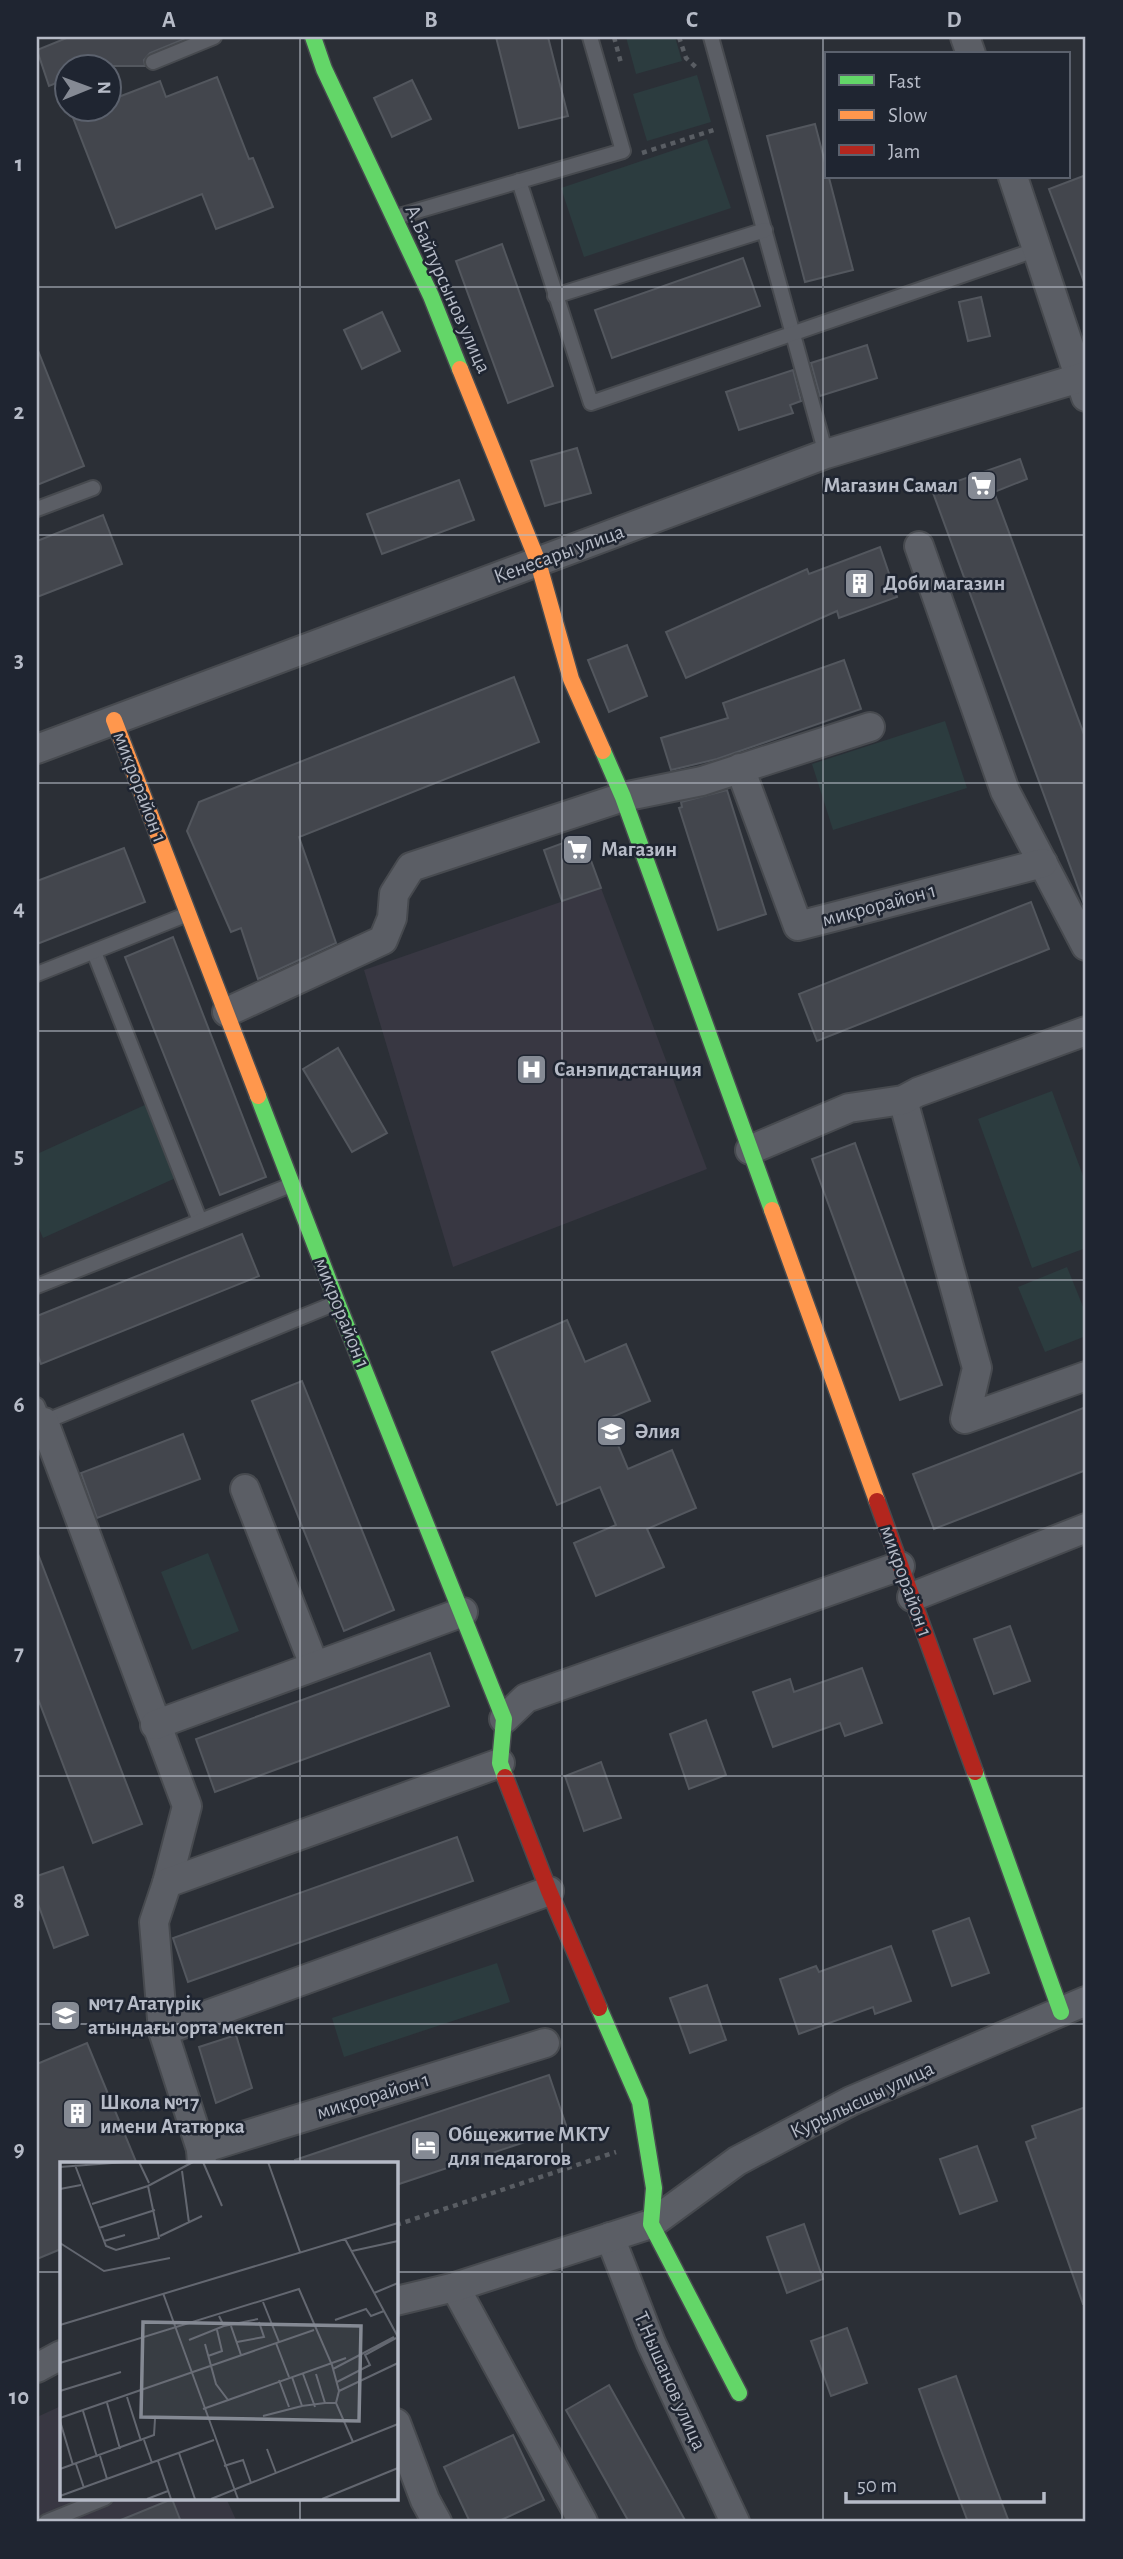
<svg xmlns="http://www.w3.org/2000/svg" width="1123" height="2559" font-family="'Alegreya Sans',sans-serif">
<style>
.medical{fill:#383742}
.green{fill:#2c3c3f}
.building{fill:#43464d;stroke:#53575e;stroke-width:2}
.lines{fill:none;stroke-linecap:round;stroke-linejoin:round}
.lane-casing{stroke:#474a4f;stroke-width:18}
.street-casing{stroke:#474a4f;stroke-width:32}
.fast-casing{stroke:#474a4f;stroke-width:19}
.slow-casing{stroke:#474a4f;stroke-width:19}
.jam-casing{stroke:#474a4f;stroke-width:19}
.path{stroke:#595d63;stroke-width:4.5;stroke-dasharray:5 5;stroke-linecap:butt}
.lane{stroke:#5b5e65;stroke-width:14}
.street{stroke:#5b5e65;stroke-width:28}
.fast{stroke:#63d668;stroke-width:16}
.slow{stroke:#ff974d;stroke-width:16}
.jam{stroke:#b3261e;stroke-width:16}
.grid{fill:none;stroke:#b6bbc7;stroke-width:2;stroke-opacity:0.55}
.labels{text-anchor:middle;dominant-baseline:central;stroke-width:5;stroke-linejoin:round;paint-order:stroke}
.street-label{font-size:21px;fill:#b6bbc7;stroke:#1f2531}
.poi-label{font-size:21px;font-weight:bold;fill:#b6bbc7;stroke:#1f2531;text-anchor:start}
.inset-road{fill:none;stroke:#636770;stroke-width:2}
.view{fill:#858a94;fill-opacity:0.15;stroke:#858a94;stroke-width:3.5}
.inset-edge{fill:none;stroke:#b6bbc7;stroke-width:3.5}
.neatline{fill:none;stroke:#b6bbc7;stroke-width:2.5}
.grid-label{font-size:23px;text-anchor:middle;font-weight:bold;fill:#b6bbc7}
</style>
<rect width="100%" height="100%" fill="#2b2f36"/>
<g class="medical">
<polygon points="601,888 707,1169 453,1267 364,970"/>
<polygon points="61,2406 61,2498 226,2498 237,2522 37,2522 37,2417"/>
</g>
<g class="green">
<polygon points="626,37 675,37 682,61 636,74"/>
<polygon points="697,75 711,122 647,141 633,94"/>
<polygon points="707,139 731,208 584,257 561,188"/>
<polygon points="945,721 967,788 833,830 812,764"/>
<polygon points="1052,1091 1086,1184 1086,1248 1032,1268 978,1119"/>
<polygon points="147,1104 180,1176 43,1238 37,1224 37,1154"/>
<polygon points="1067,1267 1086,1314 1086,1336 1045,1352 1018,1287"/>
<polygon points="208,1553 239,1631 192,1650 161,1572"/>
<polygon points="497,1963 510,2002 344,2057 332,2018"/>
</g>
<g class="building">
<polygon points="69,37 186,37 187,38 150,53 144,60 145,66 66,66 66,79 49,86 37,50"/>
<polygon points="496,37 548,37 568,116 519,128"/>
<polygon points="217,77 249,159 253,158 273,207 216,229 202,194 116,228 72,115 90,108 108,108 108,101 160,81 166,97"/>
<polygon points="412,80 431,119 392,137 374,98"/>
<polygon points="815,124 853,270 805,282 767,136"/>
<polygon points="1086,175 1086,281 1084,282 1049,189"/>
<polygon points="502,244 553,386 508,403 456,261"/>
<polygon points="743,258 760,306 612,358 595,310"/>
<polygon points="981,297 990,336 968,341 959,302"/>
<polygon points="382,312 400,351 362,369 344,330"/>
<polygon points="867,345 877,378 820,396 811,363"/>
<polygon points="37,348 84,466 37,485"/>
<polygon points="793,370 801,401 790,405 793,413 739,430 726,392"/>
<polygon points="577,448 591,493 545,506 531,461"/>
<polygon points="1020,459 1027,479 994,492 1086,740 1086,904 1084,904 932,490"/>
<polygon points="459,480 474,520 382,554 367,514"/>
<polygon points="103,515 122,564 37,597 37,541"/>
<polygon points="880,547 897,597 839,618 837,611 686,678 666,632 807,569 809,574"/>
<polygon points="627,645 647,696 609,712 588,660"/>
<polygon points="844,660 861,709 717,759 671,770 661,738 728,718 723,703"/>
<polygon points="514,677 539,742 299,837 336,943 258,979 241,928 231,932 187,831 199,802"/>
<polygon points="727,790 766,914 718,930 679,808 682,807 681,802"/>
<polygon points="582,836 601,888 562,901 544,850"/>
<polygon points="124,848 145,902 37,944 37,881"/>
<polygon points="1031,902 1049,949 817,1041 799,994"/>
<polygon points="173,937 266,1177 220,1195 125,957"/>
<polygon points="338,1048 387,1133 352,1152 303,1069"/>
<polygon points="855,1143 942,1385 900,1400 812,1159"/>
<polygon points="242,1234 259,1276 41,1364 37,1352 37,1316"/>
<polygon points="567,1320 585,1362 626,1344 650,1401 607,1419 628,1469 672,1450 696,1508 647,1529 664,1567 596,1596 574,1543 616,1525 600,1487 557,1505 492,1352"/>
<polygon points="302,1381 394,1610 344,1631 252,1401"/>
<polygon points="1086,1407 1086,1470 934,1529 913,1474"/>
<polygon points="183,1434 200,1479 97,1518 81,1473"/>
<polygon points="38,1554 142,1824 93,1843 37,1696"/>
<polygon points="1010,1626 1030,1681 994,1694 974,1639"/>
<polygon points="430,1653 449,1706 215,1792 196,1739"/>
<polygon points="862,1668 882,1723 845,1736 840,1723 773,1747 753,1692 790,1679 794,1692"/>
<polygon points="706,1720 726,1775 689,1789 670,1734"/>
<polygon points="601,1762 621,1818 584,1831 565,1776"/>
<polygon points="457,1837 473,1881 188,1982 173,1938"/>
<polygon points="63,1867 88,1935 54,1948 37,1901 37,1876"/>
<polygon points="969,1918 989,1973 952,1986 933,1931"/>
<polygon points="891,1946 911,2001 875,2014 873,2007 799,2034 780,1979 816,1966 819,1972"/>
<polygon points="707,1985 726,2040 690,2053 670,1998"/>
<polygon points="236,2035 252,2088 216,2103 199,2047"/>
<polygon points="87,2043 137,2164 61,2164 61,2249 37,2259 37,2064"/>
<polygon points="549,2075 567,2128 396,2185 396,2164 296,2164 295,2160"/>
<polygon points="1086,2107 1086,2304 1083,2304 1026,2142 1036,2138 1032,2126"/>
<polygon points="977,2146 997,2201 960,2214 940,2159"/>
<polygon points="804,2224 823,2279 787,2293 767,2237"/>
<polygon points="847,2328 867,2383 831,2396 811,2341"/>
<polygon points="956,2376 988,2466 1009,2522 968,2522 939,2445 919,2389"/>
<polygon points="609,2385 686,2522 629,2522 566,2410"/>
<polygon points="513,2435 544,2500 497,2522 470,2522 444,2467"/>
<polygon points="172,2499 181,2522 116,2522"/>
</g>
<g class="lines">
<defs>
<g id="lane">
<polyline points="711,37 826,454"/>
<polyline points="153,62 214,37"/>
<polyline points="519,181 591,403 1038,249"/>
<polyline points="396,217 623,151 590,37"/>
<polyline points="555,296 765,230"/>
<polyline points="37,509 93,488"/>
<polyline points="94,952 200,1221"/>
<polyline points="37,974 188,914"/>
<polyline points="37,1286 291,1185"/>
<polyline points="37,1405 44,1422 336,1303"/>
<polyline points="46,2522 105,2498"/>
</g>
<g id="street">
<polyline points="965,37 971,54"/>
<polyline points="1013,177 1086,397"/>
<polyline points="919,546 1005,791 1086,946"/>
<polyline points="37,749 826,454 1086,376"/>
<polyline points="740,768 798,926 1043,863"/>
<polyline points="227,1012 383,940 392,918 394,894 411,867 623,797 702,781 870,727"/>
<polyline points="903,1100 977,1368 965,1419 1086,1376"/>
<polyline points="750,1150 849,1108 903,1100 918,1092 1086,1031"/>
<polyline points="44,1422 187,1806 167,1883"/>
<polyline points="245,1489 314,1665"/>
<polyline points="912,1597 1086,1528"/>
<polyline points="504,1719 526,1698 900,1566"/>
<polyline points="155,1725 463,1612"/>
<polyline points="163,2031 549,1891"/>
<polyline points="201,2149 163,2031 154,1922 167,1883 500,1763"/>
<polyline points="202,2164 201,2149 545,2043"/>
<polyline points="610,2237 651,2343 735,2522"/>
<polyline points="455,2287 583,2522"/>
<polyline points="396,2301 455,2287 651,2224 737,2161 851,2101 1086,2001"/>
<polyline points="37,2368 61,2355"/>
<polyline points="396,2423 425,2500 437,2522"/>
</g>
<g id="fast">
<polyline points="313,37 324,69 431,296 460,369"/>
<polyline points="603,751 623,797 772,1210"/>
<polyline points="258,1096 337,1302 504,1719 500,1763 505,1777"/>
<polyline points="975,1772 1061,2012"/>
<polyline points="599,2008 640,2102 654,2188 651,2224 739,2393"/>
</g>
<g id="slow">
<polyline points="460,369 538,562 571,679 603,751"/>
<polyline points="114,720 258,1096"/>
<polyline points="772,1210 877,1501"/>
</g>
<g id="jam">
<polyline points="877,1501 975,1772"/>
<polyline points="505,1777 549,1891 599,2008"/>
</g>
</defs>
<use href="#lane" class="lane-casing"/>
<use href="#street" class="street-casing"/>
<use href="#fast" class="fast-casing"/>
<use href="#slow" class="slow-casing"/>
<use href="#jam" class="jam-casing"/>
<g class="path">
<polyline points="614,37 621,63"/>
<polyline points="679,37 686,58 699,70"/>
<polyline points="642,153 717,129"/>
<polyline points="396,2225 616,2152"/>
</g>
<use href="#lane" class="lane"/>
<use href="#street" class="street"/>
<use href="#fast" class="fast"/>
<use href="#slow" class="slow"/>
<use href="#jam" class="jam"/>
</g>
<path class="grid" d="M300,37V2164M562,37V2522M823,37V2522M37,287H1086M37,535H1086M37,783H1086M37,1031H1086M37,1280H1086M37,1528H1086M37,1776H1086M37,2024H1086M37,2272H61M396,2272H1086M300,2498V2522"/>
<defs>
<symbol id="supermarket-square" viewBox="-11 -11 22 22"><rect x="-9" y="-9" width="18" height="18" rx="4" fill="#858a94" stroke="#1f2531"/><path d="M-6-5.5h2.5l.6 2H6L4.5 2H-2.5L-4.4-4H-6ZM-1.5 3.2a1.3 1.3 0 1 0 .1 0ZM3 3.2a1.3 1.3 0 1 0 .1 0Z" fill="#fff"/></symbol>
<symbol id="building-square" viewBox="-11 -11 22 22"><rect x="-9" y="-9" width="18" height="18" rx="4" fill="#858a94" stroke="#1f2531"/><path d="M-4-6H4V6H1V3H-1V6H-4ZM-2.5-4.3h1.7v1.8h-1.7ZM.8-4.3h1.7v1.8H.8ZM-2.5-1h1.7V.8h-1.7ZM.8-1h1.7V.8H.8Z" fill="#fff"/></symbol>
<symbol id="hospital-square" viewBox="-11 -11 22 22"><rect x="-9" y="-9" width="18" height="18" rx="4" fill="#858a94" stroke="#1f2531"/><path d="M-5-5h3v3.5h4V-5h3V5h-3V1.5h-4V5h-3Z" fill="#fff"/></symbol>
<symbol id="school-square" viewBox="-11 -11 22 22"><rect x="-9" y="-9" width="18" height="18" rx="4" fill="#858a94" stroke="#1f2531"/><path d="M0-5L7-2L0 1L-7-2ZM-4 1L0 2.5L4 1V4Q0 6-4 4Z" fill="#fff"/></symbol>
<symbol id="hotel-square" viewBox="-11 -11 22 22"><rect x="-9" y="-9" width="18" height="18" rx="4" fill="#858a94" stroke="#1f2531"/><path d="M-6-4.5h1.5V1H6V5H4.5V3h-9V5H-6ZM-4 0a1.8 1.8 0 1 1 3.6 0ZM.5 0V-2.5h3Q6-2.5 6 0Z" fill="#fff"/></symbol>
</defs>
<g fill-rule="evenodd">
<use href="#supermarket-square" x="964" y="468" width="35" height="35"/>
<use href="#building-square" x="842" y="566" width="35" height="35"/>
<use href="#supermarket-square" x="560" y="832" width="35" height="35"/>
<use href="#hospital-square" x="514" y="1052" width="35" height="35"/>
<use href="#school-square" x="594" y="1414" width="35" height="35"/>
<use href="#school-square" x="48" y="1998" width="35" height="35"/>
<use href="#building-square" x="60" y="2096" width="35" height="35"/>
<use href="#hotel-square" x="408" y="2128" width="35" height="35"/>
</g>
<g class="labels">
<g class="street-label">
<text transform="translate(448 289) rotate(66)">А.Байтурсынов улица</text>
<text transform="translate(559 554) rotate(-20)">Кенесары улица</text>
<text transform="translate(140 787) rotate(69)">микрорайон 1</text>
<text transform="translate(879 905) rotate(-15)">микрорайон 1</text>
<text transform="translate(342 1313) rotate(68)">микрорайон 1</text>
<text transform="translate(906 1581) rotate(70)">микрорайон 1</text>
<text transform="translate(373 2096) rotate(-17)">микрорайон 1</text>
<text transform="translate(862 2100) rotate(-25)">Курылысшы улица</text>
<text transform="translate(670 2381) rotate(66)">Т.Нышанов улица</text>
</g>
<g class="poi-label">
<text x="958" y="485" text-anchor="end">Магазин Самал</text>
<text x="883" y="583">Доби магазин</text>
<text x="601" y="849">Магазин</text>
<text x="554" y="1069">Санэпидстанция</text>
<text x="635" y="1431">Әлия</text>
<text x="88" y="2003">№17 Ататүрік<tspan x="88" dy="24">атындағы орта мектеп</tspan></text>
<text x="100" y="2102">Школа №17<tspan x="100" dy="24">имени Ататюрка</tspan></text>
<text x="448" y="2134">Общежитие МКТУ<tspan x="448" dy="24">для педагогов</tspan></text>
</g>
</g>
<g transform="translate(60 2162)">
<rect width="338" height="338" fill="#2b2f36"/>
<path class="inset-road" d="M79,0L89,21M143,0L162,44M208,0L240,90M15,3L46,84L56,88L99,76L88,24M0,5L65,0M122,9L129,61M0,27L21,23M32,42L88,24L133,0M39,66L95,48M100,74L142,54M285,77L338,175M44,79L65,73M0,81L44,109L110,96M292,89L338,79M103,131L178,337M314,131L338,121M203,140L219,180M275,158L306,147L311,154L324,149M0,163L338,61M164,164L198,157M171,164L181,193M129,178L164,164L159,154M177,180L204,175L199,160M216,181L229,215M145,182L156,222L168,238M148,194L162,189L157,168M0,201L239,127L272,203L279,229L276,241L293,280M273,207L334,175M243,212L255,245M256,212L265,241H276M232,215L242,244L265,241M219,218L229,245M277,220L310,203L305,193L336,176M0,229L61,210M279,229L338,201M67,235L81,279M47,241L60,287M143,247L286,196M23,249L37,295M203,254L242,244M0,256L254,168M0,259L13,303M84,278L92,301M207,287L216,311M119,291L135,337M40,294L47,317M98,299L111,337M16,302L24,326M164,304L183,298L191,321M0,307L94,273L95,257M0,334L154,278M87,337L108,329M151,337L338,262M262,337L338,306"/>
<path class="view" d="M83,160L301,164L299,259L81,255Z"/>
<rect width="338" height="338" class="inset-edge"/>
</g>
<rect width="1123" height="2559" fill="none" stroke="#1f2531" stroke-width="77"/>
<rect x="825" y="52" width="245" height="126" fill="#1f2531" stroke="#5b616d" stroke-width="2"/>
<rect x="839" y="75" width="35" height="10" fill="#63d668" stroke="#5b616d" stroke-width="2"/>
<text x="888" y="88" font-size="21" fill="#b6bbc7">Fast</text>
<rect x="839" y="110" width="35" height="10" fill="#ff974d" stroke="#5b616d" stroke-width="2"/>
<text x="888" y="122" font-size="21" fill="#b6bbc7">Slow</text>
<rect x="839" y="145" width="35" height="10" fill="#b3261e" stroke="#5b616d" stroke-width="2"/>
<text x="888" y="158" font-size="21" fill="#b6bbc7">Jam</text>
<g transform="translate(88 88) rotate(89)"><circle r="33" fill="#1f2531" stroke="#5b616d" stroke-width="2"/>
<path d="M0-5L12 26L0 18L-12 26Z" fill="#858a94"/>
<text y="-10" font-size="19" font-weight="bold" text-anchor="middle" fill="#b6bbc7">N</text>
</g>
<path d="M846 2492v10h198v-10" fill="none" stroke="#b6bbc7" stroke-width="3.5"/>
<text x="857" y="2492" font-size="21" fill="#b6bbc7" stroke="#1f2531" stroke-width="5" paint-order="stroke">50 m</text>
<rect x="38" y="38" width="1046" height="2482" class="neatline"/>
<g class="grid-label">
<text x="169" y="27">A</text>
<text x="431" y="27">B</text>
<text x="692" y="27">C</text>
<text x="954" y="27">D</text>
<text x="19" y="171">1</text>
<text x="19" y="419">2</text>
<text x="19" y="667">3</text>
<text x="19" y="915">4</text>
<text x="19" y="1163">5</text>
<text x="19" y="1412">6</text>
<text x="19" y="1660">7</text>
<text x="19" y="1908">8</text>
<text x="19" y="2156">9</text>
<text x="19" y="2404">10</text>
</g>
</svg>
